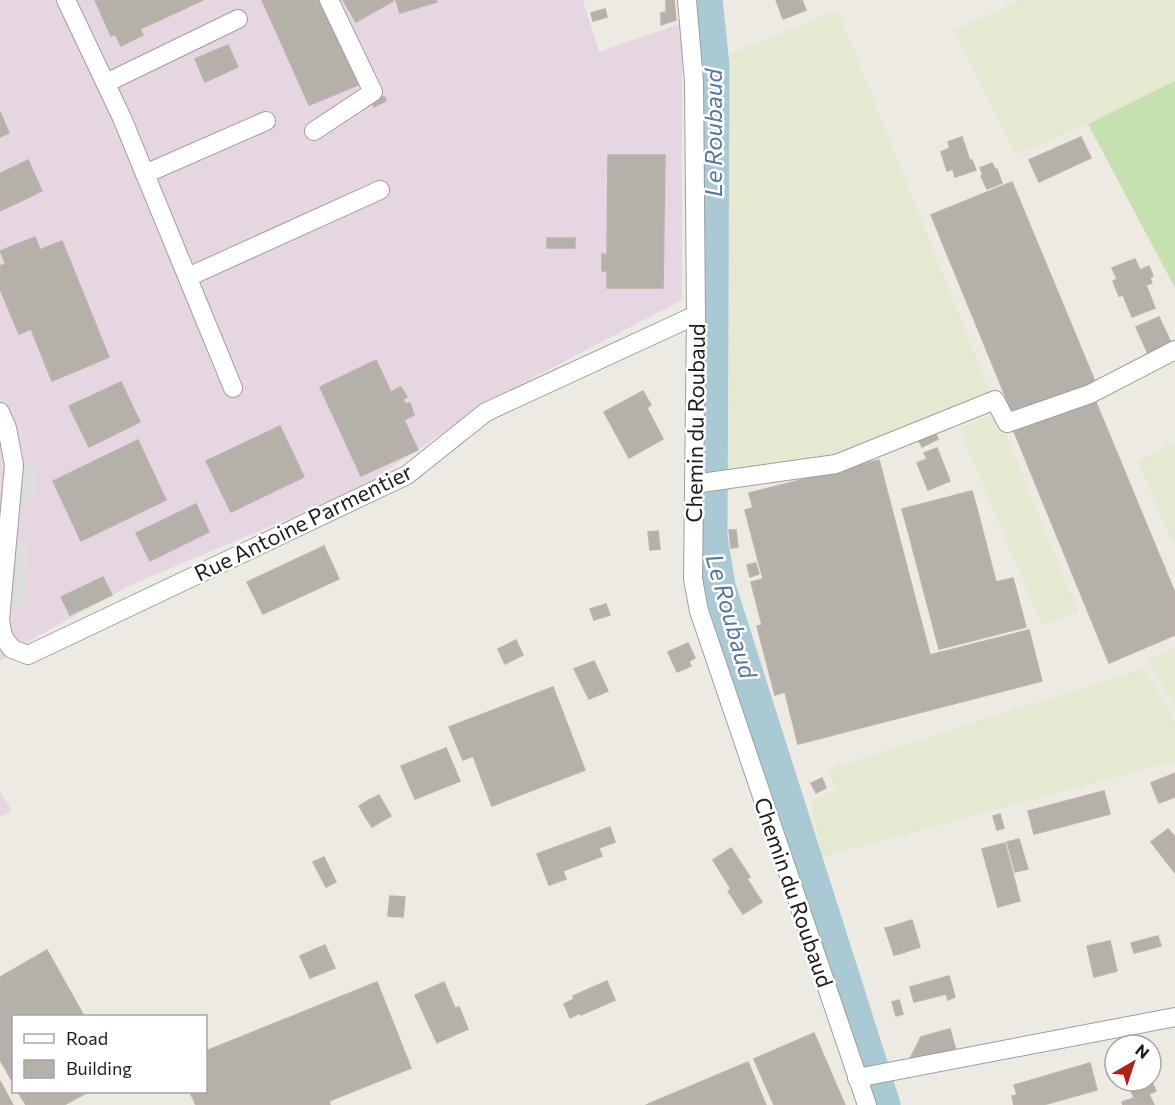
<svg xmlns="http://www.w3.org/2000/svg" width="1175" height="1105" font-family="Commissioner,sans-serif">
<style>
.industrial{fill:#e5d6e1}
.farmland{fill:#e6e9d1}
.grass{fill:#c5e1af}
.parking{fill:#ddd}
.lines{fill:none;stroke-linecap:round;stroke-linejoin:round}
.river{stroke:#a9c9d5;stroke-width:33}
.building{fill:#b5b0aa;stroke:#bcb2a8;stroke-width:1.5}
.minor-casing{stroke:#9e9e9e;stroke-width:20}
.minor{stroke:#fff;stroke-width:18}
.labels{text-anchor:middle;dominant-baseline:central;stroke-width:5;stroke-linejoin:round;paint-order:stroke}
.street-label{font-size:22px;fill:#1d1d1d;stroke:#fff}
.water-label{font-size:24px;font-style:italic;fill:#5576a0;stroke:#fff}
</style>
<rect width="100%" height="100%" fill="#edeae4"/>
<g class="industrial">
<polygon points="0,0 583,0 599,52 682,23 682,300 496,397 359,489 133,584 36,637 0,661"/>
<polygon points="0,791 12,811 0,817"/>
</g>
<g class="farmland">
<polygon points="1021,0 1175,0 1175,81 1088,124 1016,155 954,30"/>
<polygon points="838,10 990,392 836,457 721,469 722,57"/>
<polygon points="997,412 1078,612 1042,626 959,428"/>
<polygon points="1175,441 1175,548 1138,462"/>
<polygon points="1175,648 1175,708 1148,659"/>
<polygon points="1145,668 1175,723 1175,761 822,857 811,801 836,789 828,769"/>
</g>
<polygon class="grass" points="1175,81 1175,288 1088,124"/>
<g class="parking">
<polygon points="20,462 33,463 36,473 34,502 19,501"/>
<polygon points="18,543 28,544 24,609 14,608"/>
</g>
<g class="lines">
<polyline class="river" points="706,0 713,65 711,537 719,586 884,1105"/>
</g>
<g class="building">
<polygon points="95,0 203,0 140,29 143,35 121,46 115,34 111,36"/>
<polygon points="262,0 318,0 336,33 358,85 309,105"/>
<polygon points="343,0 393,0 393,1 356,22"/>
<polygon points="396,0 436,0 437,2 400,13"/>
<polygon points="666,0 674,0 676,20 661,25 661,13 666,12"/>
<polygon points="776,0 802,0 806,10 783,19"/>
<polygon points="605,9 607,17 593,21 591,13"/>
<polygon points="228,45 238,67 205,82 195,59"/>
<polygon points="384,96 386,101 374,107 372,102"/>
<polygon points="0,112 9,133 0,137"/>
<polygon points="962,137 970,161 972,160 976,170 955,177 953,169 947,171 941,152 950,148 948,142"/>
<polygon points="1081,137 1091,158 1039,182 1029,160"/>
<polygon points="608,155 665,155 663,288 607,288 607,271 602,271 602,254 607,255"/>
<polygon points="28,160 42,191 15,204 1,173"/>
<polygon points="992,163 996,170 997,169 1002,183 987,189 981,176 983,175 980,168"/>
<polygon points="1,173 15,204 0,211 0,174"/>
<polygon points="1012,182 1096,384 1014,417 931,215"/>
<polygon points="35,237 40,250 6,264 0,251"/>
<rect x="547" y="238" width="28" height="10"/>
<polygon points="62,241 109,357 52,381 31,329 19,334 0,289 0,266"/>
<polygon points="1135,259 1140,270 1149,266 1153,276 1150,278 1152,283 1146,285 1155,308 1132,317 1123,295 1119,296 1113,281 1117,279 1112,268"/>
<polygon points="1159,317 1172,345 1149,356 1136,327"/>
<polygon points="376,360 391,392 401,387 407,397 403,399 405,404 410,403 414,415 404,420 418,450 361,476 320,387"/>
<polygon points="121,382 140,422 89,447 69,406"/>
<polygon points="643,391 651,405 647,408 663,439 629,458 604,412"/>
<polygon points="1095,400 1175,593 1175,635 1109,663 1013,429"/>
<polygon points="280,426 304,477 231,512 206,461"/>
<polygon points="932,427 938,439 922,447 916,435"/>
<polygon points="138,440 166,500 81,541 53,481"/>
<polygon points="937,448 950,481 928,490 917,463 927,459 924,453"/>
<polygon points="879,460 930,655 1029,630 1042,681 798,744 785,692 775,695 757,626 762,625 751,582 763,579 745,510 753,508 749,493"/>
<polygon points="972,491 977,509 907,527 902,509"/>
<polygon points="196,504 209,532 150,561 136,533"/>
<polygon points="977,509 996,582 1013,578 1026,627 939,649 907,527"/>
<polygon points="729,530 736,530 738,547 731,548"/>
<polygon points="658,531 660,549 650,550 648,532"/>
<polygon points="324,546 339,579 263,614 247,582"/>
<polygon points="756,563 759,574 750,577 747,565"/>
<polygon points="103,577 112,595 70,615 61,597"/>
<polygon points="606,604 610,615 594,620 590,609"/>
<polygon points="516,640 523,655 505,664 498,649"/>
<polygon points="688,643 695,658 689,661 691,666 677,672 668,652"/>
<polygon points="594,661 608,691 589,699 574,669"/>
<polygon points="553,687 585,770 492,806 473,756 463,760 449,727"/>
<polygon points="446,748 460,781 415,799 401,766"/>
<polygon points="1175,773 1175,797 1159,803 1151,783"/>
<polygon points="822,778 826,788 816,793 811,783"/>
<polygon points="1104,791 1110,814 1034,834 1028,811"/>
<polygon points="379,795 391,816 372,827 366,818 376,812 369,800"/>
<polygon points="369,800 376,812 366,818 359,806"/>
<polygon points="1000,814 1004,828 997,830 993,816"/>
<polygon points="610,827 615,842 599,848 602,856 563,871 566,879 549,885 537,854"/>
<polygon points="1168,829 1175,837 1175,873 1151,842"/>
<polygon points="1019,839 1028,869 1015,872 1007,842"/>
<polygon points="1005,843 1020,901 998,907 982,849"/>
<polygon points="731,848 750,877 747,879 762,902 743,914 728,891 731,889 713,860"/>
<polygon points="324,857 336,882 326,887 313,862"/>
<polygon points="390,896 405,897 403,917 388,916"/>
<polygon points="912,920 920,947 899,954 890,927"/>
<polygon points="890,927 899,954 894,955 885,928"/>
<polygon points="1158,936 1161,946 1134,953 1131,943"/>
<polygon points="1110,941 1117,971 1094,977 1087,946"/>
<polygon points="325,945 335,968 310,978 300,956"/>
<polygon points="47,950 84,1016 14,1016 14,1084 0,1060 0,977"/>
<polygon points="949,976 955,997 948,1000 946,994 914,1002 910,987"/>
<polygon points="607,981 615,1000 581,1015 580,1013 570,1018 564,1004 574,999 573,996"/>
<polygon points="377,982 411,1068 329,1101 330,1105 196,1105 190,1092 206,1092 206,1051"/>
<polygon points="444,982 455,1008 459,1007 468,1029 450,1037 446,1028 433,1034 415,995"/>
<polygon points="899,1000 903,1014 896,1016 892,1002"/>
<polygon points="446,1028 450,1037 437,1043 433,1034"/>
<polygon points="950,1029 956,1051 909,1061 921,1037"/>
<polygon points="814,1033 845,1105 774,1105 754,1059"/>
<polygon points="748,1062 766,1105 646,1105"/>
<polygon points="1090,1063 1097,1090 1043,1105 1014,1105 1012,1096 1017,1095 1014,1085"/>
<polygon points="1151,1080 1156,1091 1149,1094 1154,1105 1123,1105 1122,1102 1134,1098 1129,1085 1138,1081 1151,1081"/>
<polygon points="0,1081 13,1105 0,1105"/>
<polygon points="18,1092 88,1092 64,1105 26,1105"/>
</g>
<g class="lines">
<defs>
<g id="minor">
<polyline points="66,0 122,118 233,388"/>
<polyline points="687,0 694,81 696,315 693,579 699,611 867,1105"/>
<polyline points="106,83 238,19"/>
<polyline points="314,131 373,92 329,0"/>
<polyline points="145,174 266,121"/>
<polyline points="188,277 380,190"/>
<polyline points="0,412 7,428 14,465 0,620 3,637"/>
<polyline points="694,484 836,464 995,400 1007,423 1090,394 1175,350"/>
<polyline points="3,637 12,649 28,655 407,475 486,412 696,315"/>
<polyline points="857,1078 1175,1017"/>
</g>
</defs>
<use href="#minor" class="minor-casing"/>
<use href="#minor" class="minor"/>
</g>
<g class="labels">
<g class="street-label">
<text transform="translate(695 423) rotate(-89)">Chemin du Roubaud</text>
<text transform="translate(303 522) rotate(-26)">Rue Antoine Parmentier</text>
<text transform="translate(794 892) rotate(71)">Chemin du Roubaud</text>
</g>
<g class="water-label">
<text transform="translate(712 133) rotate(-90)">Le Roubaud</text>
<text transform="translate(732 616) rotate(74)">Le Roubaud</text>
</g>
</g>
<rect x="12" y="1015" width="195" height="78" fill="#ffffff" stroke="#a5a5a5" stroke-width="1.5"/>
<rect x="24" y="1034" width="30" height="9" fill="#ffffff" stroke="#a5a5a5" stroke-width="1.5"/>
<text x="66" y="1045" font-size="18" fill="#1d1d1d">Road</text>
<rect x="24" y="1060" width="30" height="18" fill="#b5b0aa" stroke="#a5a5a5" stroke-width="1.5"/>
<text x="66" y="1075" font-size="18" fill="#1d1d1d">Building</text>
<g transform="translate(1133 1063) rotate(39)"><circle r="28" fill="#ffffff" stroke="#a5a5a5" stroke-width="1.5"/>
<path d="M0-4.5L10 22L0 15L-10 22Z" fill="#b22017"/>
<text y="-9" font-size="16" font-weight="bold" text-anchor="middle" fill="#1d1d1d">N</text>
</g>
</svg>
